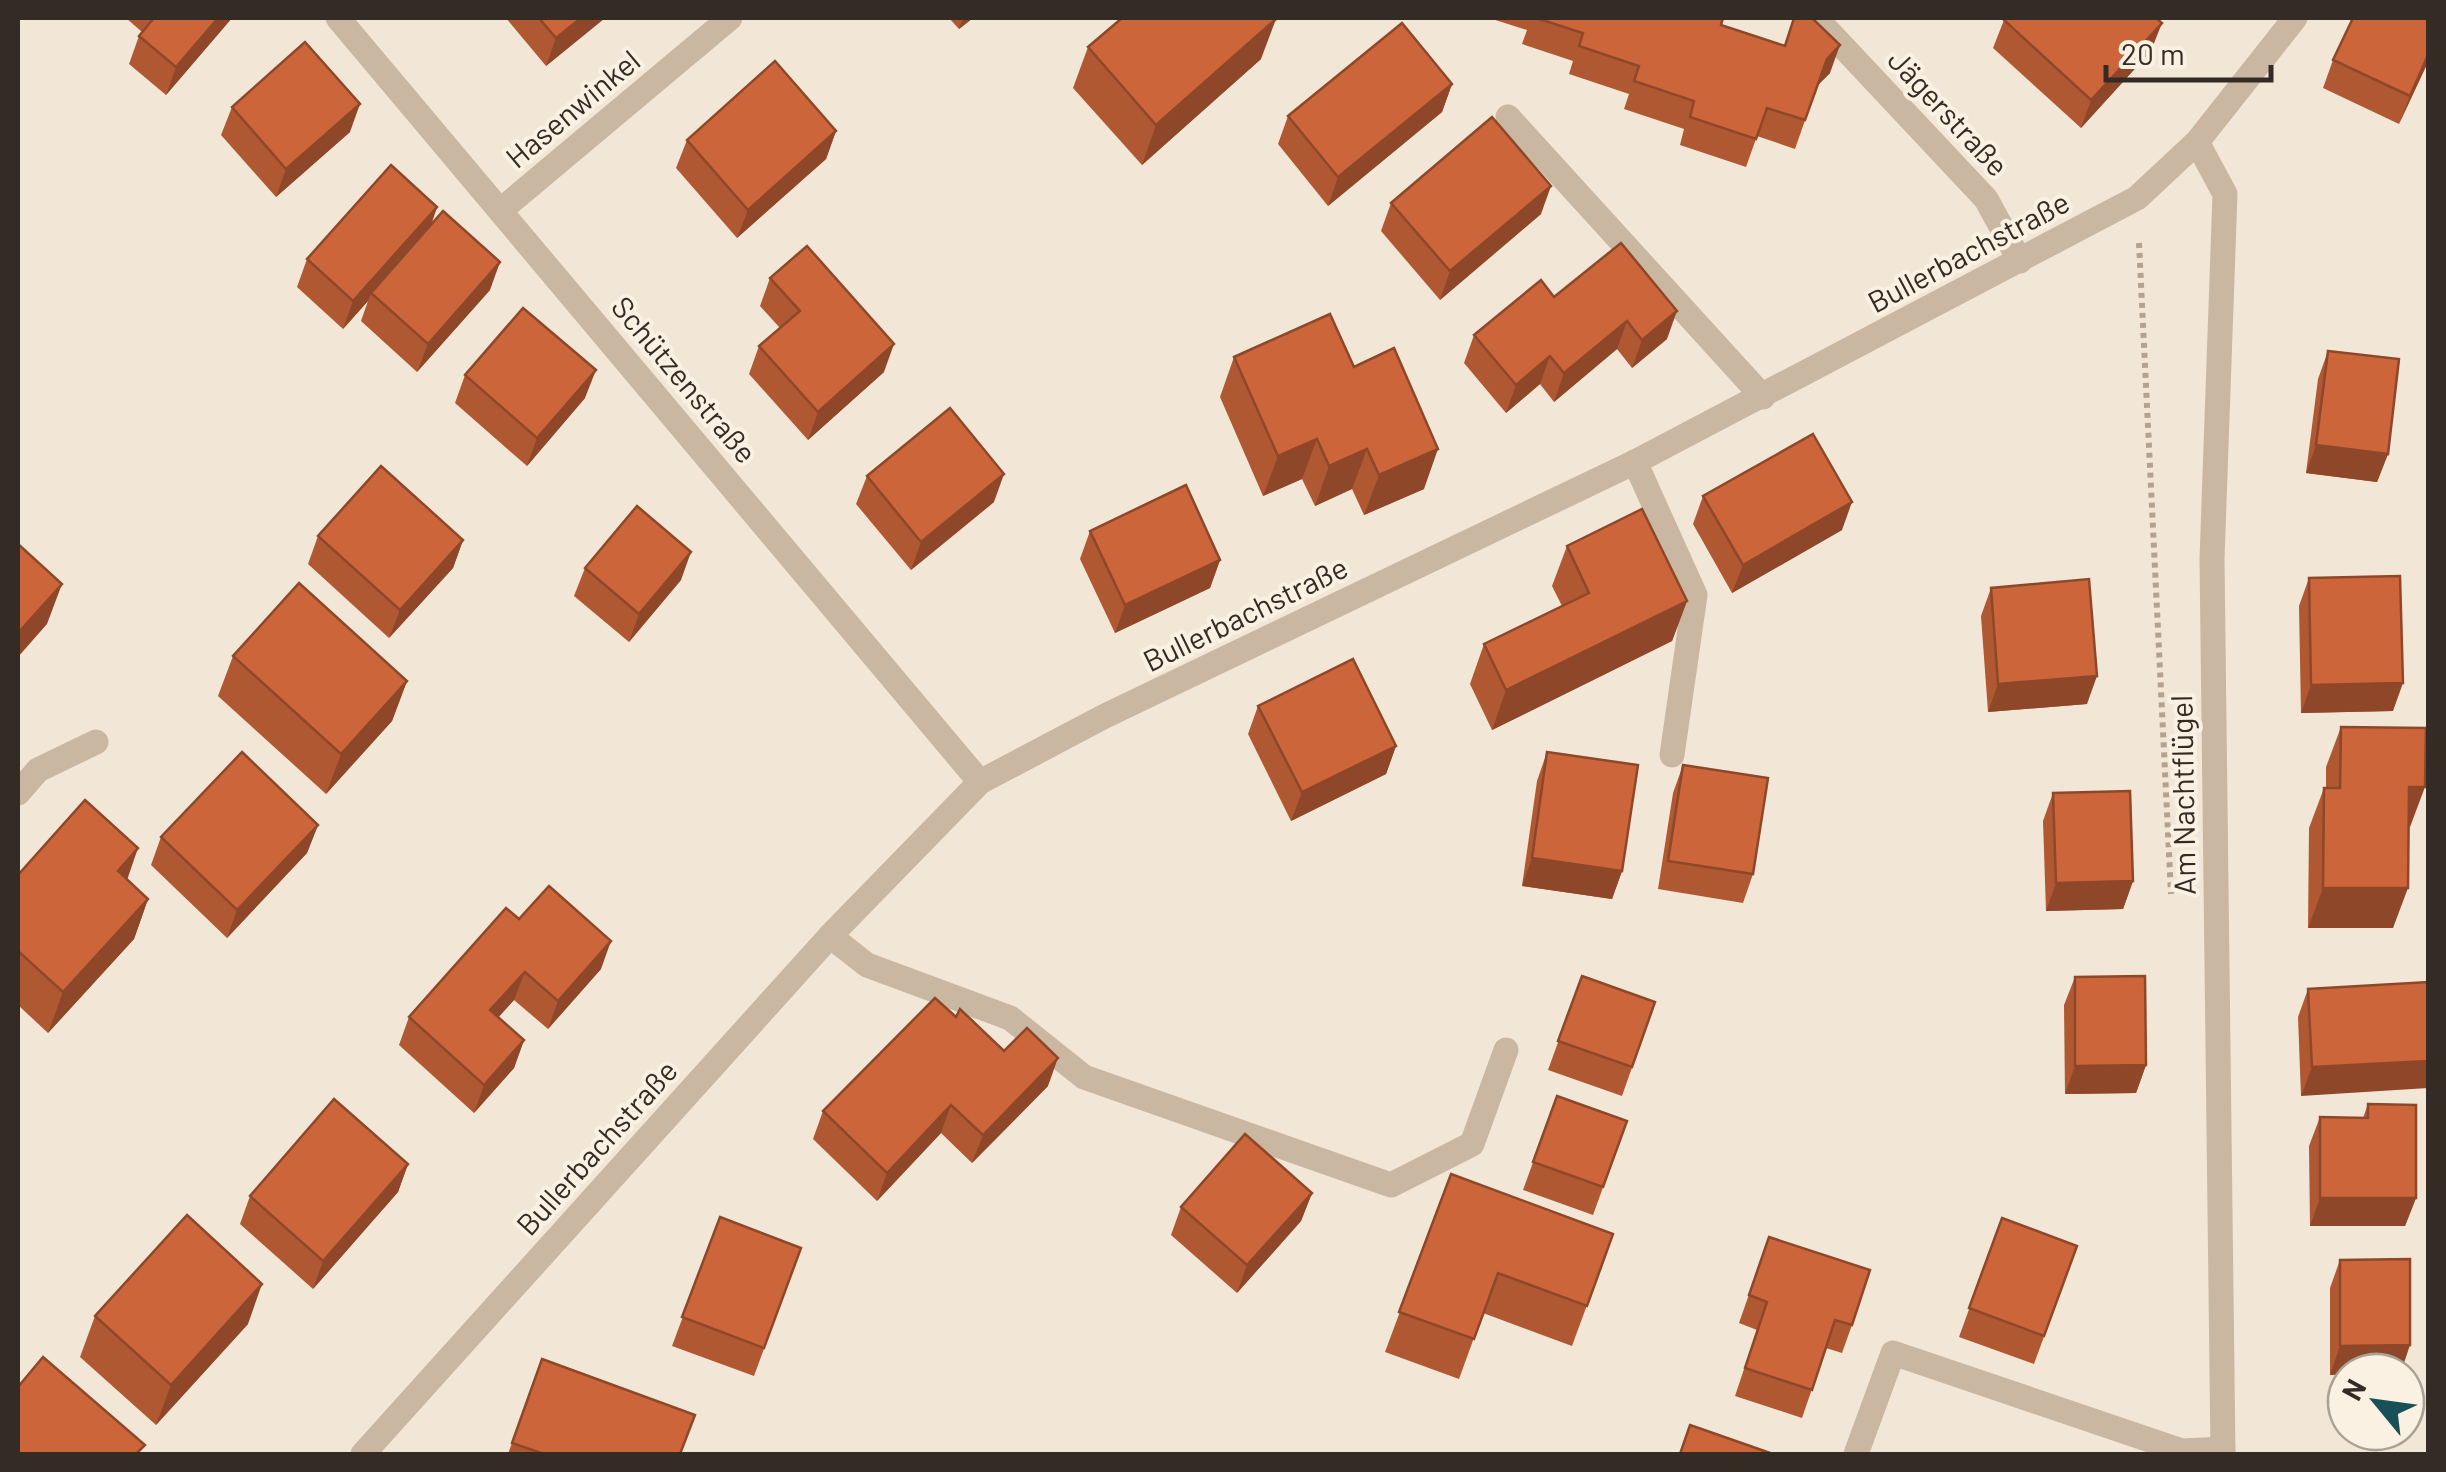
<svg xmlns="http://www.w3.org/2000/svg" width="2446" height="1472" font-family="Barlow,sans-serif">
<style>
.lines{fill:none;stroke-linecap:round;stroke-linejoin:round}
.path{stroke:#b6a18d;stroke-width:6;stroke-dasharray:5 5;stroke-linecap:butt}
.service{stroke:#cab7a2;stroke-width:25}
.minor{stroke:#cab7a2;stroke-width:25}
.wall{fill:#af5832}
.shaded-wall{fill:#8f4729}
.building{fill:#cc663a;stroke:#8f4729;stroke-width:2.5}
.labels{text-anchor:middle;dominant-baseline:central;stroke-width:8;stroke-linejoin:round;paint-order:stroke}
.street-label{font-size:30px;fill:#352b25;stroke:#faf1e3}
</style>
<rect width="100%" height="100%" fill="#f2e7d7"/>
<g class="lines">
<polyline class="path" points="2139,243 2171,894"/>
<g class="service">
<polyline points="1508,117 1763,397"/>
<polyline points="1635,462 1695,595 1672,755"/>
<polyline points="830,936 867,965 1010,1018 1084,1077 1391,1185 1472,1144 1506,1050"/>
<polyline points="1856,1454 1893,1353 2182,1451 2223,1449"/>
</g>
<g class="minor">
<polyline points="338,18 980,782"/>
<polyline points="1816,18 1986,199 2020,261"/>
<polyline points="2197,142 2225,194 2212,559 2223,1454"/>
<polyline points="501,210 730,18"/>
<polyline points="18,793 38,770 96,742"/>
<polyline points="363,1454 830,936 980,782 1105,716 1635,462 2137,198 2197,142 2295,18"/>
</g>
</g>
<g class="wall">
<polygon points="126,18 232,18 166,95 129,64 139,36 142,32"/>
<polygon points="506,18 605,18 546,66"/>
<polygon points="949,18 973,18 959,29"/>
<polygon points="1489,18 1723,18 1721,25 1784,46 1794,18 1830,73 1817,86 1795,149 1757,136 1746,167 1680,145 1684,129 1624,109 1629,94 1569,74 1573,61 1522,44 1527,30"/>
<polygon points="2428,18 2428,62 2399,124 2323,88 2333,60"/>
<polygon points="2004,20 2151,51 2081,128 1993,48"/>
<polygon points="1088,47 1261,59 1142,165 1073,88"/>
<polygon points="1452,84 1442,112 1328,206 1278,144 1288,116"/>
<polygon points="232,107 350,132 276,197 221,135"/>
<polygon points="836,131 826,159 737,238 676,168 687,140"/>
<polygon points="1391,203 1541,214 1440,300 1381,231"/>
<polygon points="437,207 431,226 490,290 417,372 361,321 368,301 343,329 297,287 307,259"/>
<polygon points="1621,243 1667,339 1632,368 1617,349 1554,402 1540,384 1506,413 1464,363 1474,335 1554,297"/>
<polygon points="770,278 884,372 808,440 749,374 759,346 780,328 760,306"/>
<polygon points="2328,351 2388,454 2377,482 2306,473 2318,379"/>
<polygon points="1234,357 1354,367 1424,489 1364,515 1352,489 1315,506 1302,479 1263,496 1220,397"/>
<polygon points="465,375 585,398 527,466 455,403"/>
<polygon points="867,476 994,502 911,570 856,504"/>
<polygon points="1703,496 1842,530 1732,593 1693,524"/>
<polygon points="1090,531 1220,560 1210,588 1115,633 1080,559"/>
<polygon points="318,536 463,540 453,568 389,638 308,564"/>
<polygon points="1567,546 1687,601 1672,641 1492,730 1470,684 1484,644 1562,606 1552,586"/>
<polygon points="585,568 681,580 629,642 574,596"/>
<polygon points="2309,578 2393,711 2301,713 2299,606"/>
<polygon points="1991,588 2087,704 1988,712 1981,616"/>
<polygon points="233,656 407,681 392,721 326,794 218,696"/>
<polygon points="1258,706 1396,746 1386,774 1291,821 1248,734"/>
<polygon points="2341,727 2410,827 2409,827 2393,928 2308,928 2309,828 2324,788 2326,788 2326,767"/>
<polygon points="1547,752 1622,871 1612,899 1522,886 1537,781"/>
<polygon points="1683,765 1753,874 1743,903 1658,889 1673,793"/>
<polygon points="2053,793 2133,881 2123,909 2046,911 2043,821"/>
<polygon points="318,825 307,853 227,938 151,865 161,837"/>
<polygon points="18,875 127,879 148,899 134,939 48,1033 18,1005"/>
<polygon points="519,919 601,969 548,1029 514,1000 498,1017 524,1040 514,1068 474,1113 399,1045 409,1017"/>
<polygon points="1582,976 1655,1002 1622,1096 1548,1070"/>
<polygon points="2075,977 2146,1065 2136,1093 2065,1094 2064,1005"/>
<polygon points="2428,982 2301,1096 2298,1017 2308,989"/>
<polygon points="956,1017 1004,1051 1048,1086 972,1163 941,1133 877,1201 813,1139 823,1111"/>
<polygon points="1557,1096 1627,1121 1593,1215 1523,1190"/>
<polygon points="2368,1104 2416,1198 2405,1226 2310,1226 2309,1146 2320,1117 2363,1118"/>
<polygon points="408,1164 398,1192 313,1289 240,1224 250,1196"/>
<polygon points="1451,1174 1613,1234 1572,1346 1483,1313 1459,1379 1385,1352"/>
<polygon points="1312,1193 1301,1221 1237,1293 1171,1235 1181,1207"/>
<polygon points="720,1217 801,1248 754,1376 672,1346"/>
<polygon points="2002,1218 2077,1246 2034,1364 1959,1337"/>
<polygon points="1769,1237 1852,1325 1842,1353 1826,1348 1802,1418 1735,1396 1757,1330 1739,1323"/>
<polygon points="2340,1260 2346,1374 2330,1375 2330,1288"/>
<polygon points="95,1316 248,1324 156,1425 80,1357"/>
<polygon points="542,1359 681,1454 508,1454"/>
</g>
<g class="shaded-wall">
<polygon points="218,18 232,18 166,95 176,67"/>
<polygon points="581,18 605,18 546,66 556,38"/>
<polygon points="963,18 973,18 959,29"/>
<polygon points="1276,19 1261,59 1142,165 1156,125"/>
<polygon points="2162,23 2151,51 2081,128 2091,100"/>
<polygon points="1840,45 1830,73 1816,87 1827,59"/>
<polygon points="2428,55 2428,62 2399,124 2410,96"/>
<polygon points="1452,84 1442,112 1328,206 1338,177"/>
<polygon points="360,104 350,132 276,197 286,169"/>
<polygon points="836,131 826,159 737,238 748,210"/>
<polygon points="1551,186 1541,214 1440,300 1450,271"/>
<polygon points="437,207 427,235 371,293 368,301 343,329 353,301"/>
<polygon points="500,262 490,290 417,372 428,344"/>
<polygon points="1677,311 1667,339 1632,368 1642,340"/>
<polygon points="1627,321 1617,349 1554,402 1564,373"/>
<polygon points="894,344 884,372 808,440 818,412"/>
<polygon points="1550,356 1540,384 1506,413 1516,385"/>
<polygon points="596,370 585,398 527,466 537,438"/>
<polygon points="1317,439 1302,479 1263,496 1278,456"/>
<polygon points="2316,445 2388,454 2377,482 2306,473"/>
<polygon points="1367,449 1352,489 1315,506 1329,466"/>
<polygon points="1438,449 1424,489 1364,515 1379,475"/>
<polygon points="1004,474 994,502 911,570 921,542"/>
<polygon points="1852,502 1842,530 1732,593 1743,565"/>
<polygon points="463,540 453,568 389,638 400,610"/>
<polygon points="691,552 681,580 629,642 639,614"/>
<polygon points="1220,560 1210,588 1115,633 1125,605"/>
<polygon points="62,584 47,624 18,657 18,633"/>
<polygon points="1687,601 1672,641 1492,730 1506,690"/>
<polygon points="2097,676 2087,704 1988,712 1998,684"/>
<polygon points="407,681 392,721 326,794 341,754"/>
<polygon points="2403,683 2393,711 2301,713 2311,685"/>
<polygon points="1396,746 1386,774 1291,821 1302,792"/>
<polygon points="2409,787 2425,787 2410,827 2395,827"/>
<polygon points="318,825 307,853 227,938 237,910"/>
<polygon points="138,848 124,889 118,871"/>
<polygon points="1532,858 1622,871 1612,899 1522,886"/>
<polygon points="2133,881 2123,909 2046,911 2056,883"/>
<polygon points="2323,888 2408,888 2393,928 2308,928"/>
<polygon points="148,899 134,939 48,1033 63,992"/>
<polygon points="611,941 601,969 548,1029 558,1001"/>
<polygon points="525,972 514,1000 480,1038 490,1010"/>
<polygon points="524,1040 514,1068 474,1113 484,1085"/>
<polygon points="1058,1058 1048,1086 972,1163 983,1135"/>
<polygon points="2428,1061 2428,1088 2301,1096 2312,1067"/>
<polygon points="2146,1065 2136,1093 2065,1094 2075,1066"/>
<polygon points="951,1105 941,1133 877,1201 887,1173"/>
<polygon points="408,1164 398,1192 313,1289 323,1261"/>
<polygon points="1312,1193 1301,1221 1237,1293 1247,1265"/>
<polygon points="2320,1198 2416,1198 2405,1226 2310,1226"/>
<polygon points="262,1284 248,1324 156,1425 171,1385"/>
<polygon points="2410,1345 2401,1372 2346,1372 2346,1374 2330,1375 2340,1346"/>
</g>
<g class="building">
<polygon points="154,18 218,18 176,67 139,36"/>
<polygon points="539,18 581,18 556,38"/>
<polygon points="1122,18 1274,18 1276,19 1156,125 1088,47"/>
<polygon points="1536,18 1723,18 1721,25 1785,46 1794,18 1812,18 1840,45 1827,59 1805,120 1767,108 1756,139 1690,117 1694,101 1634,81 1639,66 1579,46 1583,33"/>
<polygon points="2006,18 2156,18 2162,23 2091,100 2004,20"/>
<polygon points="2353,18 2428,18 2428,55 2410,96 2333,60"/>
<polygon points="1402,23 1452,84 1338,177 1288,116"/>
<polygon points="305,42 360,104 286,169 232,107"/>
<polygon points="775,61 836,131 748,210 687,140"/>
<polygon points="1492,117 1551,186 1450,271 1391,203"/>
<polygon points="391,165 437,207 353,301 307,259"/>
<polygon points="443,211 500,262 428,344 371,293"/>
<polygon points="1621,243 1677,311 1642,340 1627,321 1564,373 1550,356 1516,385 1474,335 1541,280 1554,297"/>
<polygon points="807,246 894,344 818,412 759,346 800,311 770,278"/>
<polygon points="523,308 596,370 537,438 465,375"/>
<polygon points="1330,314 1354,367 1394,348 1438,449 1379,475 1367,449 1329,466 1317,439 1278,456 1234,357"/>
<polygon points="2328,351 2399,359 2388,454 2316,445"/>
<polygon points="950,408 1004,474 921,542 867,476"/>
<polygon points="1813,434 1852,502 1743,565 1703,496"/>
<polygon points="381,466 463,540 400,610 318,536"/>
<polygon points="1186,485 1220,560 1125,605 1090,531"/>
<polygon points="637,506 691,552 639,614 585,568"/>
<polygon points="1642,509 1687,601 1506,690 1484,644 1589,593 1567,546"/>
<polygon points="18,544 62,584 18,633"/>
<polygon points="2400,576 2403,683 2311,685 2309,578"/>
<polygon points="2089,579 2097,676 1998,684 1991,588"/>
<polygon points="299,583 407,681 341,754 233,656"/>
<polygon points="1353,659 1396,746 1302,792 1258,706"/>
<polygon points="2341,727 2426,728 2425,787 2409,787 2408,888 2323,888 2324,788 2340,788"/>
<polygon points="242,752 318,825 237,910 161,837"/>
<polygon points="1547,752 1638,765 1622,871 1532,858"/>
<polygon points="1683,765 1768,778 1753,874 1668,861"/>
<polygon points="2130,791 2133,881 2056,883 2053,793"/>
<polygon points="85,800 138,848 118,871 148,899 63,992 18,951 18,875"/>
<polygon points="549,886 611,941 558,1001 525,972 490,1010 524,1040 484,1085 409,1017 506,908 519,919"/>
<polygon points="1582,976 1655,1002 1632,1067 1558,1041"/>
<polygon points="2145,976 2146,1065 2075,1066 2075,977"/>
<polygon points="2428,982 2428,1061 2312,1067 2308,989"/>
<polygon points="935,998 956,1017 960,1009 1004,1051 1027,1028 1058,1058 983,1135 951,1105 887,1173 823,1111"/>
<polygon points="1557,1096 1627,1121 1603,1187 1533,1162"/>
<polygon points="334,1099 408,1164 323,1261 250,1196"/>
<polygon points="2368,1104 2416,1105 2416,1198 2320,1198 2320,1117 2368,1118"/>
<polygon points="1245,1134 1312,1193 1247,1265 1181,1207"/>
<polygon points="1451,1174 1613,1234 1587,1306 1498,1273 1474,1339 1399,1312"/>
<polygon points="187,1215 262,1284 171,1385 95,1316"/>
<polygon points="720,1217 801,1248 764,1348 682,1317"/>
<polygon points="2002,1218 2077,1246 2044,1336 1969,1308"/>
<polygon points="1769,1237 1870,1270 1852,1325 1835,1320 1812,1390 1745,1368 1767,1302 1749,1295"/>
<polygon points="2410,1259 2410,1345 2340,1346 2340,1260"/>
<polygon points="43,1357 145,1445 136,1454 18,1454 18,1387"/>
<polygon points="542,1359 695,1415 680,1454 544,1454 512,1443"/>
<polygon points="1690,1425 1773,1454 1680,1454"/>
</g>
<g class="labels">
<g class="street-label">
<text transform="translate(572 108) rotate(-40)">Hasenwinkel</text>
<text transform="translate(1949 112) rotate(47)">Jägerstraße</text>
<text transform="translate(1968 251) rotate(-28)">Bullerbachstraße</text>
<text transform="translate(685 379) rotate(50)">Schützenstraße</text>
<text transform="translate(1245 613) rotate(-26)">Bullerbachstraße</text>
<text transform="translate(2182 795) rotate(-91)">Am Nachtflügel</text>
<text transform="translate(596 1147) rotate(-48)">Bullerbachstraße</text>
</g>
</g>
<rect width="2446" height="1472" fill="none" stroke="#352b25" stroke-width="40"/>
<g transform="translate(2376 1402) rotate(299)"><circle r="48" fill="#faf1e3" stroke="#aba297" stroke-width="2.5"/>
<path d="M0-8L18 38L0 25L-18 38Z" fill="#195058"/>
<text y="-15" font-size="28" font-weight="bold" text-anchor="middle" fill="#352b25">N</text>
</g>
<path d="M2106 65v15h165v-15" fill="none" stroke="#352b25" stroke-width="5"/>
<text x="2121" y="65" font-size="30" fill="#352b25" stroke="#faf1e3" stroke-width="8" paint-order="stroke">20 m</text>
</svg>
